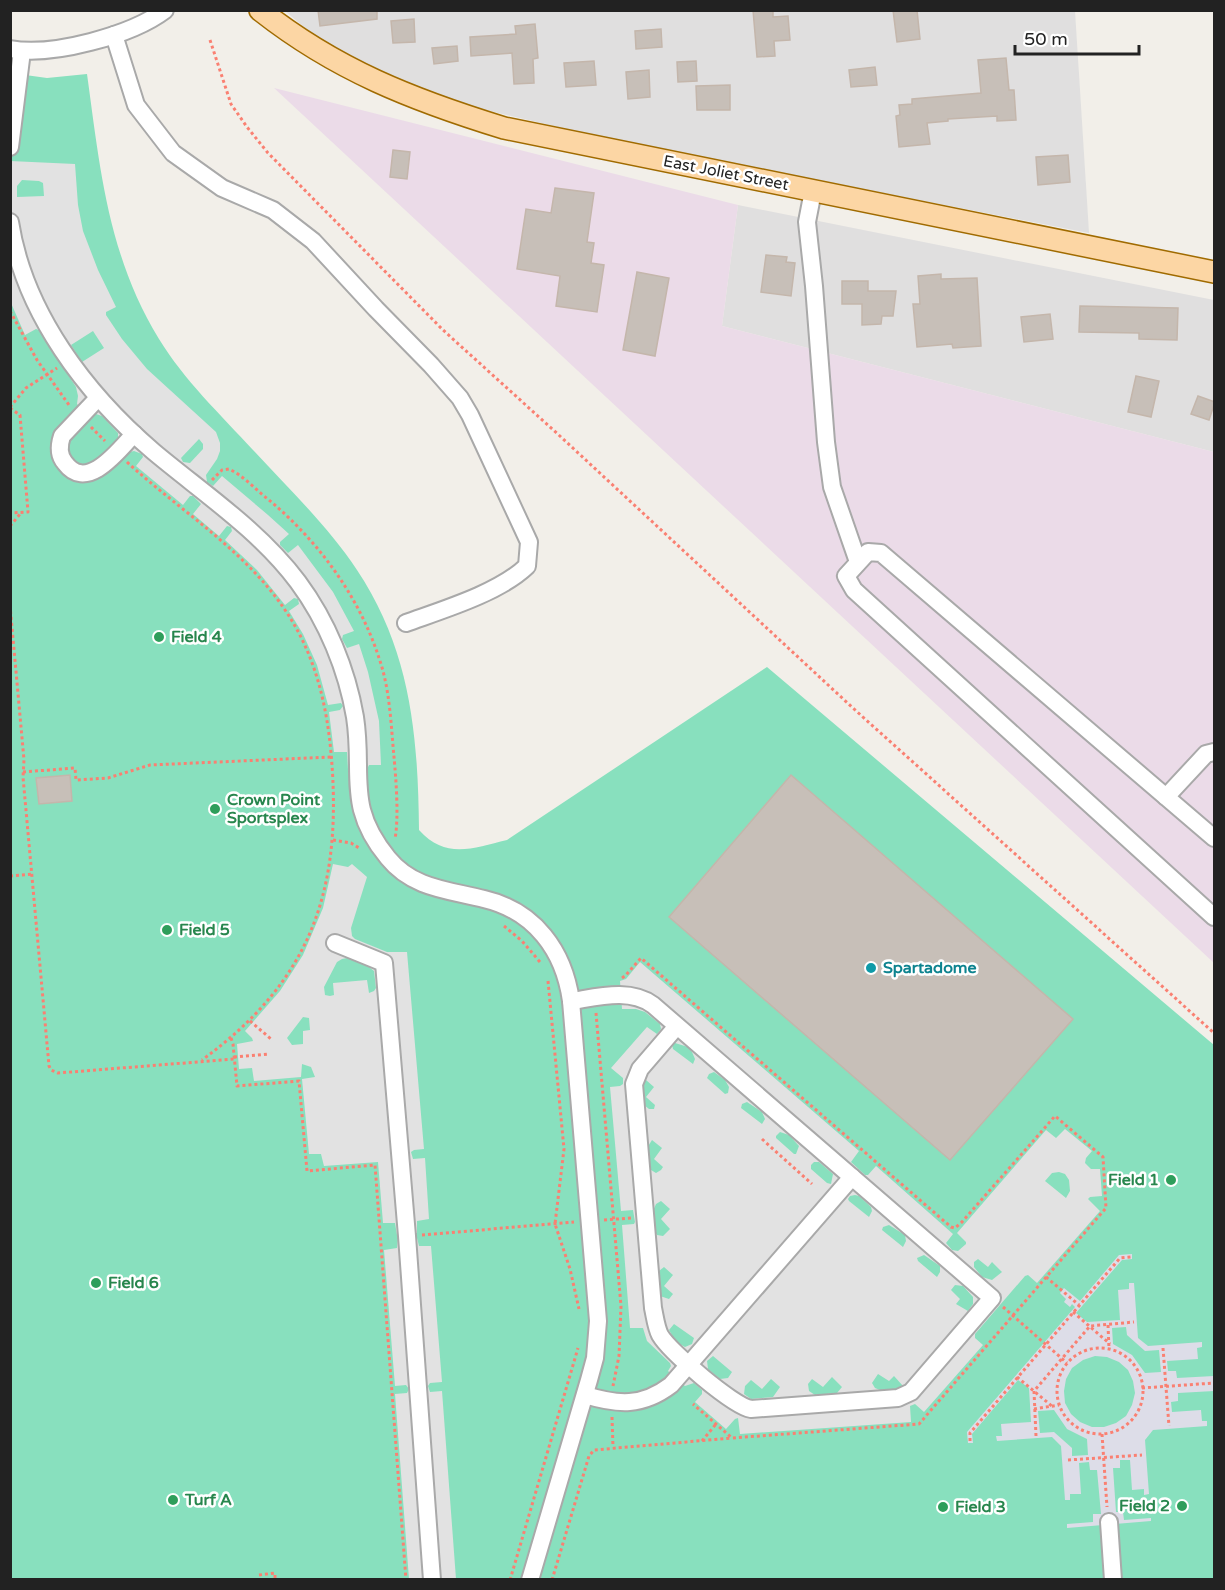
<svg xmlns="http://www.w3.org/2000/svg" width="1225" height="1590" font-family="'Varela Round',sans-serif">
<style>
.residential{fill:#e0dfdf}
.industrial{fill:#ebdbe8}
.pitch{fill:#88e0be}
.parking{fill:#e2e2e2;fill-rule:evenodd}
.plaza{fill:#dddde8;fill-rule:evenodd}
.building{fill:#c7bfb8;stroke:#c4b6ab;stroke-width:1.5}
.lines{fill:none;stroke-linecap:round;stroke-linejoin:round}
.minor-casing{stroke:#a9a9a9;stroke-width:20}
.major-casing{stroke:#a06b00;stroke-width:24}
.path{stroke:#fa8072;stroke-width:3;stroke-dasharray:3 3;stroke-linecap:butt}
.minor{stroke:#fff;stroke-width:16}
.major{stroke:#fcd6a4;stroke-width:21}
.leisure-dot{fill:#2e9e5b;stroke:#fff;stroke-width:2}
.culture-dot{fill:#0f9aa8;stroke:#fff;stroke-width:2}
.labels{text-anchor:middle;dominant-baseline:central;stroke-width:5;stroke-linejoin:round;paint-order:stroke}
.street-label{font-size:16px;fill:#222;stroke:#fff}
.leisure-label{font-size:16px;font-weight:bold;fill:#27864d;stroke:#fff;text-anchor:start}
.culture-label{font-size:16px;font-weight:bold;fill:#0d838f;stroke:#fff;text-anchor:start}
</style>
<rect width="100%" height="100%" fill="#f2efe9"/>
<g class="residential">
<polygon points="285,11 1075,11 1089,233 631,144 468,106 395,79 344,54 311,33"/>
<polygon points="738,205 1214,300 1214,452 722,326"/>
</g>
<polygon class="industrial" points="274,88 738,205 722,326 1214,452 1214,963"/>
<path class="pitch" d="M11,73L47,78L87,74C100,168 108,256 159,339C184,380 220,414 253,450C288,488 328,526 357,570C411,651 418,736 419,830C446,860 473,848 507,840L767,667L1214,1045V1579L11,1580Z"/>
<g class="parking">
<path d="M10,161L75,164L78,205L83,231L98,270L116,307L106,312V315L122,339L147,369L216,432L220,443V451L217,459L206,475L207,482L213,486L222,476L268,515L289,534L280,542V545L288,553L298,545L333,592L354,631L343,635L342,639L347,648L359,644L368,672L379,721L381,765H369L367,769H348L347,752H334L329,712L340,710L343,706L341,703L328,705L317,665L303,634L289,611L299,604L298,599L294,598L285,605L257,570L225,540L232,531L231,527L227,526L219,536L193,514L201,504L193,496H190L183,505L136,466L143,457L142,454L134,451L126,453L115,442L118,438V433L102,416L96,414L90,417L77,404L78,396L76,387L39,330L36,329L25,335L11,303ZM22,180L39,181L43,183L44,196L17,197V186ZM93,331L104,348L82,362L71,345ZM199,439L203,444V449L190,463L183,462L181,458Z"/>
<path d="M333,864L348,867L352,864L367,877L351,928L352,936L355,939L387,952H407L424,1149L414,1150L411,1152L413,1159L425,1158L429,1219L417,1221V1233L397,1235L395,1223H383L378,1162L324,1166L321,1154H309L302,1079L315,1077L311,1067L302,1064L301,1077L254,1081L252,1068L239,1069L237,1044L253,1041L252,1038L245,1031L280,991L303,955L323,908ZM347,958L369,967L374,971L376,988L374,991L369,993L367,980L333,983L334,995L330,996L325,995L324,987L337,962L342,959ZM303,1017L309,1018L310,1030L303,1031V1044L292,1045L287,1038Z"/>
<path d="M640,962L859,1151L851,1162L865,1175H868L876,1166L953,1234L946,1243L952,1250L958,1251L966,1244V1242L957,1233L1046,1130L1056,1138L1065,1129L1092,1151L1086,1158L1085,1163L1091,1169H1100L1102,1196L1090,1197L1088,1199L1100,1211L1037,1283L1028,1275L1025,1276L975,1334V1338L983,1345L924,1412L915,1404L910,1406L911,1422L740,1434L738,1418L735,1419L726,1429L695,1402L702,1394V1390L694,1383L685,1386L668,1371L671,1366L670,1363L647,1341L643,1328H630L622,1225L634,1224L635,1222L633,1210L621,1211L610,1087L620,1086L623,1084V1078L611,1068L647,1027L657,1034L661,1029L660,1024L645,1012L636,1009H622L620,981L626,979ZM675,1043L688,1047L692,1052L695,1059L693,1064L673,1049L672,1045ZM714,1072L725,1080L729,1087L728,1093L725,1094L707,1078L709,1074ZM646,1080L654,1087L646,1097L655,1105L654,1109H649L644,1105L641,1088ZM747,1102L762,1112L765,1119L762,1124L741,1108L742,1104ZM780,1132L789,1135L799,1146L796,1154H794L776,1138V1136ZM652,1140L662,1148L654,1159L663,1167L661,1170L656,1173L651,1170L649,1167L647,1148ZM814,1162H819L833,1174L831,1184L827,1183L811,1169V1165ZM1059,1172L1065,1174L1069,1180L1070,1191L1066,1198L1045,1181L1052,1173ZM855,1195L859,1196L871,1207L872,1211L869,1217L849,1201L848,1199L850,1196ZM661,1201L670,1209L661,1219L670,1229L663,1236L657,1235L654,1231L653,1211L656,1204ZM889,1225L905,1235L906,1241L903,1247L882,1230L883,1227ZM924,1255L940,1266V1272L937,1277L918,1261L917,1258ZM978,1259L988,1267L992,1262L1002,1272L992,1280L982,1277L974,1267V1262ZM664,1267L673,1275L664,1286L673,1294L669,1299L660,1296L658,1275L659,1271ZM955,1285L963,1286L973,1297V1304L968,1311L956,1304L960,1299L951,1290ZM674,1324L694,1338L692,1344L685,1347L676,1342L669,1330ZM713,1356L732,1372L728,1378L720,1379L708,1369L707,1361ZM878,1374L889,1381L894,1376L903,1386L898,1389L880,1390L875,1388L872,1383ZM832,1377L842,1387L837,1393L815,1395L809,1391L808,1384L812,1379L823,1387ZM771,1379L780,1387L773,1397L751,1399L744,1394L745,1386L751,1380L762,1389Z"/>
<polygon points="417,1238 419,1246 431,1246 442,1382 430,1383 428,1386 430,1392 442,1391 456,1579 409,1579 395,1394 407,1393 409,1389 406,1385 395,1386 384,1250 397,1248 398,1239"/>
</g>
<path class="plaza" d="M1132,1254V1259L1122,1260L1076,1313L1087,1322L1120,1320L1118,1290L1129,1289V1283H1134L1138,1338L1148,1346L1202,1342V1347L1197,1348L1198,1359L1167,1361L1168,1371H1176L1177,1378L1214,1376V1391L1178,1393V1401L1171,1402L1172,1412L1201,1410L1202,1421H1207V1426L1153,1430L1145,1440L1149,1494L1144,1495V1489L1132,1490L1130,1460H1120V1468H1113L1116,1512H1123L1124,1520L1151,1518V1521L1067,1528V1524L1093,1522V1514H1101L1097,1470H1090L1089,1462L1079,1463L1081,1494H1070V1500H1065L1061,1446L1052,1437L997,1441L996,1436H1002L1001,1424L1031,1422L1029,1388L1018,1380L972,1434L973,1443H968L967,1432L1075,1307L1072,1304L1070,1307L1064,1302L1066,1299L1060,1293L1064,1288L1080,1301L1119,1255ZM1126,1327L1127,1335L1145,1351L1159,1350L1161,1372L1145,1373L1132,1355L1113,1344L1112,1328ZM1095,1356L1107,1357L1119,1362L1128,1370L1133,1381L1135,1393L1132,1405L1126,1416L1116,1423L1104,1427H1092L1080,1422L1071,1414L1065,1403L1064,1391L1066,1379L1072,1368L1083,1360ZM1054,1410L1067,1429L1087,1439L1088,1455L1072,1456V1448L1054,1432L1040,1433L1038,1411Z"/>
<g class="building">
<polygon points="318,10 377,10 377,19 320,26"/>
<polygon points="753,10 773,10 773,17 788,16 790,40 774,41 775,56 757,57"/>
<polygon points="893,10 917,10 920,39 897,42"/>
<polygon points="414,19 415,42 393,43 391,21"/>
<polygon points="535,24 538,58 533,59 534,83 514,84 512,53 471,56 470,37 516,34 515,26"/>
<polygon points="661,29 662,47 636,49 635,31"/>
<polygon points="457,46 458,61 434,64 432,48"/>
<polygon points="1006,58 1009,90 1014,90 1016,120 997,121 997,116 948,119 948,121 927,123 930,144 899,147 896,116 900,115 899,105 912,104 912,99 981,93 978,60"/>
<polygon points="594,61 596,85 566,87 564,63"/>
<polygon points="696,61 697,81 678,82 677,62"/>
<polygon points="875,67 877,85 851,87 849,70"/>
<polygon points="649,70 650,97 628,99 626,72"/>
<polygon points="730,85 730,110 697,110 696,86"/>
<polygon points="393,150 410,152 407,179 390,177"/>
<polygon points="1068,155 1070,182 1038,185 1036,157"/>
<polygon points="555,188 594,193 587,242 594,243 591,263 604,265 597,312 556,306 560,276 517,269 526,209 551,213"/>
<polygon points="766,255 787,257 786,262 795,263 791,296 761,292"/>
<polygon points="637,272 669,278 655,356 623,350"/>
<polygon points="941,274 941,279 977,278 981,346 953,348 952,344 917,347 913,304 920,304 918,276"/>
<polygon points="842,281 868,281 868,291 896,291 893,316 882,316 881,324 862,325 862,304 842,304"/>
<polygon points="1080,306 1178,308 1177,340 1139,339 1139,333 1079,332"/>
<polygon points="1050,314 1053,339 1024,342 1021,317"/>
<polygon points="1136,376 1159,381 1151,417 1128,412"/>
<polygon points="1198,396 1215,402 1209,420 1191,414"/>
<polygon points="70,775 72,801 39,804 36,778"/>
<polygon points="791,775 1073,1019 950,1160 669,917"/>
</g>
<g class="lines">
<defs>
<g id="minor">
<path d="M114,35L136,105L173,153L222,188L273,210L313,241L376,309L431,365L460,398L470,415L529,542L527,566C499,593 442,610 406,623"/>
<path d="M10,49C52,57 132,35 165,10"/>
<polyline points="10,147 22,51"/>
<polyline points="813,191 807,222 814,286 826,442 832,487 858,562"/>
<path d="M10,222C24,313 86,394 154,452C203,493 259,530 298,582C327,621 347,670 355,717C364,775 345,806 388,858C413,889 449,890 484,899C535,911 564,951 571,1001L598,1321L595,1358L589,1380L530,1580"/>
<path d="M98,398L62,436C59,445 58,455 65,463C87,493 119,450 134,434"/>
<polyline points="1166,797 1206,754 1214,752"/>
<polyline points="1214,838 881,553 868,552 846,576 854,590 1214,917"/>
<polyline points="335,943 384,963 407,1236 432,1580"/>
<path d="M571,1001C598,997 630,988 653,1005L992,1298L911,1392L898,1398L751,1409C733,1406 670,1352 660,1335C656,1327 655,1317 653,1308L634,1084L640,1069L677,1026"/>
<path d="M585,1395C618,1405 642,1407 671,1385L852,1177"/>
<polyline points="1109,1522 1113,1580"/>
</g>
<path id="major" d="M260,10C336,70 413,100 504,128L1214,272"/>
</defs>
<use href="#minor" class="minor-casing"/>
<use href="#major" class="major-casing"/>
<g class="path">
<polyline points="210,40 231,104 247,127 268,153 443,330 561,437 854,709 1214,1033"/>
<polyline points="10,311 37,360 69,405"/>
<polyline points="10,407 26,388 57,368"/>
<polyline points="10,408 20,415 28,512 10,513"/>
<polyline points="91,427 105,441"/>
<path d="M127,462C179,510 242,548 283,607C316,654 328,708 332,765C341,894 309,982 202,1060"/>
<path d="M212,480L222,470L229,469C244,476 256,490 269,500C318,541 359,596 379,658C390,689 391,725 394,757C396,779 399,817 395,839"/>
<polyline points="10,526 21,513"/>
<polyline points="10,605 24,760 23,777 49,1066 51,1070 58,1073 235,1059"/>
<polyline points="23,772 75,768 76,780 108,778 150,765 331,757"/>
<polyline points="333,840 351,843 359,848"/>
<polyline points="10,876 33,874"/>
<polyline points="504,926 522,941 540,962"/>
<polyline points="622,978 625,976 641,958 951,1227 955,1228 962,1222 1055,1116 1103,1157 1106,1208 919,1424 732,1438 693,1404"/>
<polyline points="548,981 564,1149 555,1224 570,1269 579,1309"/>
<polyline points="596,1013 621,1306 619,1356 613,1386"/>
<polyline points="250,1021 271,1039"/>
<polyline points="231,1038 233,1044 237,1086 299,1081 307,1171 375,1165 406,1580"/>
<polyline points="234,1057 269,1054"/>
<polyline points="762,1139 812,1184"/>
<polyline points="604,1220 631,1218"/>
<polyline points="422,1235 574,1222"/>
<polyline points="1046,1277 1079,1305"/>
<polyline points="1003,1307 1067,1363"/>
<polyline points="1073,1312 1110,1344"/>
<polyline points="1108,1325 1109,1349"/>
<polyline points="1163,1348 1169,1426"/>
<circle cx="1100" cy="1391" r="43"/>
<polyline points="1017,1377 1053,1407"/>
<polyline points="1142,1388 1214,1383"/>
<polyline points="1034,1409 1059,1405"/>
<polyline points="612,1417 613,1447"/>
<polyline points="1102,1434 1107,1507"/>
<polyline points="1036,1436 1034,1391 1090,1326 1134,1322"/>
<polyline points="702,1441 716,1424"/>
<polyline points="970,1441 970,1433 1120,1258 1131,1257"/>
<polyline points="1068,1460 1142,1455"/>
<polyline points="259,1575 275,1573 275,1580"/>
<polyline points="510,1580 578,1348"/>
<polyline points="552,1580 589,1456 594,1450 732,1438"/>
</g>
<use href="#minor" class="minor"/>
<use href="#major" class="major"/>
</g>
<g class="leisure-dot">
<circle cx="159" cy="637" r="6"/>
<circle cx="215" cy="809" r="6"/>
<circle cx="167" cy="930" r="6"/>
<circle cx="1171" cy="1180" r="6"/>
<circle cx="96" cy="1283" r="6"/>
<circle cx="173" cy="1500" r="6"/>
<circle cx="1182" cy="1506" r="6"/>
<circle cx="943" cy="1507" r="6"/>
</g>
<circle class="culture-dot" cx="871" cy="968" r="6"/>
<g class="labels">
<g class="street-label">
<text transform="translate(726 173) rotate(11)">East Joliet Street</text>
</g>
<g class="leisure-label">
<text x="171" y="637">Field 4</text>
<text x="227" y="800">Crown Point<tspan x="227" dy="18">Sportsplex</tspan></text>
<text x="179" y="930">Field 5</text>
<text x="1159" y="1180" text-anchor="end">Field 1</text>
<text x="108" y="1283">Field 6</text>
<text x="185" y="1500">Turf A</text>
<text x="1170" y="1506" text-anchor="end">Field 2</text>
<text x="955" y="1507">Field 3</text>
</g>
<g class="culture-label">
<text x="883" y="968">Spartadome</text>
</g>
</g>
<rect width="1225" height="1590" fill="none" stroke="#222222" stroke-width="24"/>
<path d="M1015 45v9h124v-9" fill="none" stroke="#222222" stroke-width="3"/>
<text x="1024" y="45" font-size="18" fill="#222222" stroke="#ffffff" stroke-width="4.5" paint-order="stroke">50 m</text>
</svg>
